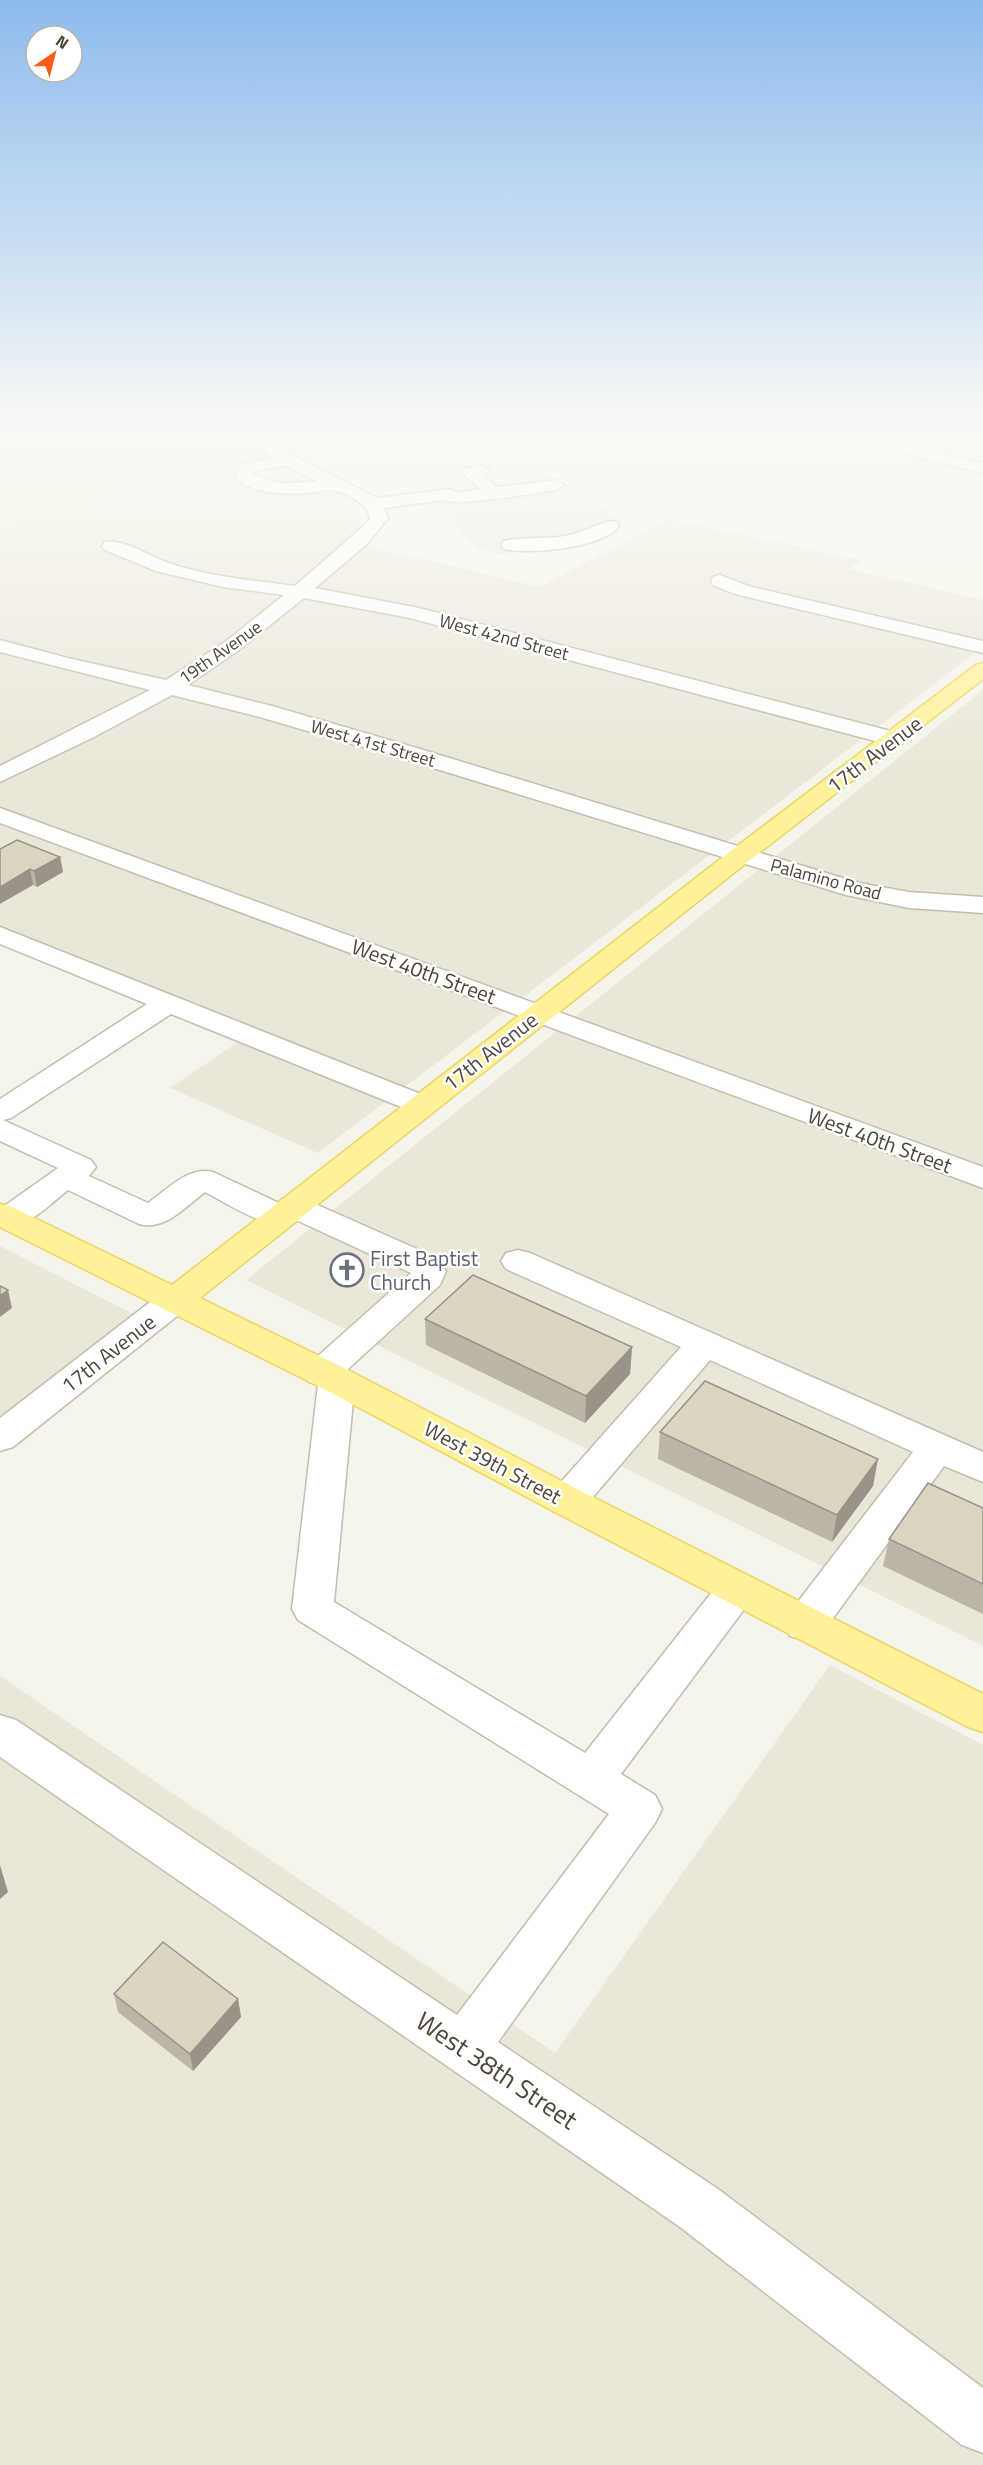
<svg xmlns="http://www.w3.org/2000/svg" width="983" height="2465" font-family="'Titillium Web',sans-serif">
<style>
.residential{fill:#eae7d8}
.education{fill:#efebd3}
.parking{fill:#e7e5e1}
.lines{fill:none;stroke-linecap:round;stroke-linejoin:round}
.minor-casing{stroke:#c2bdac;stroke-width:3}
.major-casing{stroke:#e9d564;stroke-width:3}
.minor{fill:#fff;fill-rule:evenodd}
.major{fill:#fff199;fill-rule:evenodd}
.wall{fill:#bcb6a6}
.shaded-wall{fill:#999487}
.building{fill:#dbd4c1;stroke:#999487;stroke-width:1.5}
.labels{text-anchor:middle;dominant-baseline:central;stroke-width:5;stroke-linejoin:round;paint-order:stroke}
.far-street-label{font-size:18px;fill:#4a4537;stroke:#fff}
.street-label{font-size:21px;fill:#4a4537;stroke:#fff}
.worship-label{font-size:21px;fill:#5b616d;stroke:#fff;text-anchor:start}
.near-street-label{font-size:26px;fill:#4a4537;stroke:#fff}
</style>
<rect width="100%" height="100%" fill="#f5f4ea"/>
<g class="residential">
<polygon points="264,432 263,441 353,500 362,515 358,529 341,544 370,547 540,587 668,519 861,560 849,569 983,600 983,647 318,1153 170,1088 247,1036 0,937 0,529"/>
<polygon points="983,690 983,1646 246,1280"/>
<polygon points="0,1246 133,1314 0,1418"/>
<polygon points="830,1665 983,1745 983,2465 0,2465 0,1676 555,2053"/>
</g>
<polygon class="education" points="0,431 264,431 0,529"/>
<polygon class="parking" points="555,477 624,521 622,527 612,534 590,542 501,554 481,550 433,503 517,492 530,482"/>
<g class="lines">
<defs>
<g id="minor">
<path d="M262,431H278V446L287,453L377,498L448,489L457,492L480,489L461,472L463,469L481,465L489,470L482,475L498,487L556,480L564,485L556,490C536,493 457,507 444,500L384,508L388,518L368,543L315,588L419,608L902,734L905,739L902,744L894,746L410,618L304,598L239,650L188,685L272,706L420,749L859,883L909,892L983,897V913L909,908L846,895L404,759L256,716L172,695L94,737L0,782V766L150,690L0,652V640L68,658L166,680L225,642L284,595L223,587L156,571L105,550L102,546L105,542C121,538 150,556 166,562C207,577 253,580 295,586L367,523L370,518L366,507C358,501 348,494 338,491C330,488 318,492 310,493C289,495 248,494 235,476L241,465L273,458L262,447ZM284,465L318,482L276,483L252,474L253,472Z"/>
<polygon points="859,431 881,431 929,451 983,463 983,473 918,458 861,434"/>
<path d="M610,521L616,522L619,526C603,548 529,555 504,549L501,545L504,541C523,536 545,540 565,536C582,533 595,525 610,521Z"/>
<polygon points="720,575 748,586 983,641 983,653 735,594 713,585 711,581 713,577"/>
<polygon points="0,808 983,1167 983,1188 0,823"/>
<path d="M0,927L433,1099L437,1105L433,1111L422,1114L411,1111L171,1014L11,1118L3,1120L91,1160L96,1167L89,1176L148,1203C168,1189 188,1166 213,1172L279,1203L282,1199L293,1196L304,1199L435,1257L446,1271L440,1285L347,1370L355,1380L334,1602L585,1753L723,1578L737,1573L751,1578L757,1589L751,1600L621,1774L655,1795L662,1809L655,1823L498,2042L718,2189L983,2388V2453L962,2445L680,2227L0,1757V1715L16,1720L457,2015L609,1814L298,1620L292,1609L318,1384L309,1382L304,1373L309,1364L411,1273L294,1219L292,1223C266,1230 228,1204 205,1192C185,1207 165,1231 139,1224L68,1190C50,1204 24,1232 0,1226V1209L58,1168L0,1141V1099L147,1004L0,944Z"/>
<polygon points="518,1250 530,1253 983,1452 983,1482 944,1466 820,1636 805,1640 790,1636 784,1624 790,1612 913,1452 710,1360 581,1511 567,1515 553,1511 548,1501 553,1491 681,1347 506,1269 501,1261 506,1253"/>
<polygon points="175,1289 187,1292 192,1300 187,1308 13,1447 0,1451 0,1418 163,1292"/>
</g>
<polygon id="major" points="983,663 983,679 750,860 200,1298 350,1371 581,1491 983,1694 983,1732 968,1727 553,1511 324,1389 0,1227 0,1204 12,1207 172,1285 732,850 976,665"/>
</defs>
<use href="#minor" class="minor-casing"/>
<use href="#major" class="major-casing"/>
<use href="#minor" class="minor"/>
<use href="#major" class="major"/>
</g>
<g class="wall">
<polygon points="0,849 60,857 63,872 37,887 33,885"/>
<polygon points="425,1319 632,1347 630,1374 585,1423 426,1345"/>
<polygon points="660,1432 873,1486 832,1542 658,1459"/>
<polygon points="983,1508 983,1614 883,1566 889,1539"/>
<polygon points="114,1994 238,1999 241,2017 193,2071 118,2012"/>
</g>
<g class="shaded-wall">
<polygon points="60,857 63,872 37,887 34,871"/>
<polygon points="30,869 33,885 0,904 0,887"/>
<polygon points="8,1290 12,1308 0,1317 0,1296"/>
<polygon points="632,1347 630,1374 585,1423 586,1396"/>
<polygon points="878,1459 873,1486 832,1542 837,1515"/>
<polygon points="0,1865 8,1892 0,1899"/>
<polygon points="238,1999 241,2017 193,2071 190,2054"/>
</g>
<g class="building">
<polygon points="17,840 60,857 34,871 30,869 0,887 0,849"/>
<polygon points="473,1275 632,1347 586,1396 425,1319"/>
<polygon points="0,1286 8,1290 0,1296"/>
<polygon points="705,1381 878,1459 837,1515 660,1432"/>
<polygon points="928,1483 983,1508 983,1584 889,1539"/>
<polygon points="163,1942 238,1999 190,2054 114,1994"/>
</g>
<linearGradient id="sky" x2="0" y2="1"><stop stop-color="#8dbced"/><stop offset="0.56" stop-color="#fafaf6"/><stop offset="1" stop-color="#fafaf6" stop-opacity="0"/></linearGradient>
<rect width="983" height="776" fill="url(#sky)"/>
<defs>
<symbol id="church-ring" viewBox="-11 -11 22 22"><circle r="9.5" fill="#fff" stroke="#6b7280" stroke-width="1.5"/><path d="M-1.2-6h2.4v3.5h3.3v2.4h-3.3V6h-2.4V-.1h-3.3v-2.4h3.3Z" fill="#6b7280"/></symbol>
</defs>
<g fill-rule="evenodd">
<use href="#church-ring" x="328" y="1251" width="38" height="38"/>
</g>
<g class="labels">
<g class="far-street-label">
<text transform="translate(504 637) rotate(15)">West 42nd Street</text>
<text transform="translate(220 652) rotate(-35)">19th Avenue</text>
<text transform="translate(373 743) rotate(16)">West 41st Street</text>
<text transform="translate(826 879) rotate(15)">Palamino Road</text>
</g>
<g class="street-label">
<text transform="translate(874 754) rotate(-37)">17th Avenue</text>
<text transform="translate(424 971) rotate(20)">West 40th Street</text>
<text transform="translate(490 1051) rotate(-38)">17th Avenue</text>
<text transform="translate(880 1140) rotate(20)">West 40th Street</text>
<text transform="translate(108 1353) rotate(-38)">17th Avenue</text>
<text transform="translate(493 1462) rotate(28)">West 39th Street</text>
</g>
<g class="worship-label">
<text x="370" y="1258">First Baptist<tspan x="370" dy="24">Church</tspan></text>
</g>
<g class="near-street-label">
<text transform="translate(497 2070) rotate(34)">West 38th Street</text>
</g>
</g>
<g transform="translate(54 54) rotate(35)"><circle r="28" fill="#ffffff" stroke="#b7b5af" stroke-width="1.5"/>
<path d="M0-4.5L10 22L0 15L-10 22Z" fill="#ff5c17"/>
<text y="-9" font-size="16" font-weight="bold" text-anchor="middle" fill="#4a4537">N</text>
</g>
</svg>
